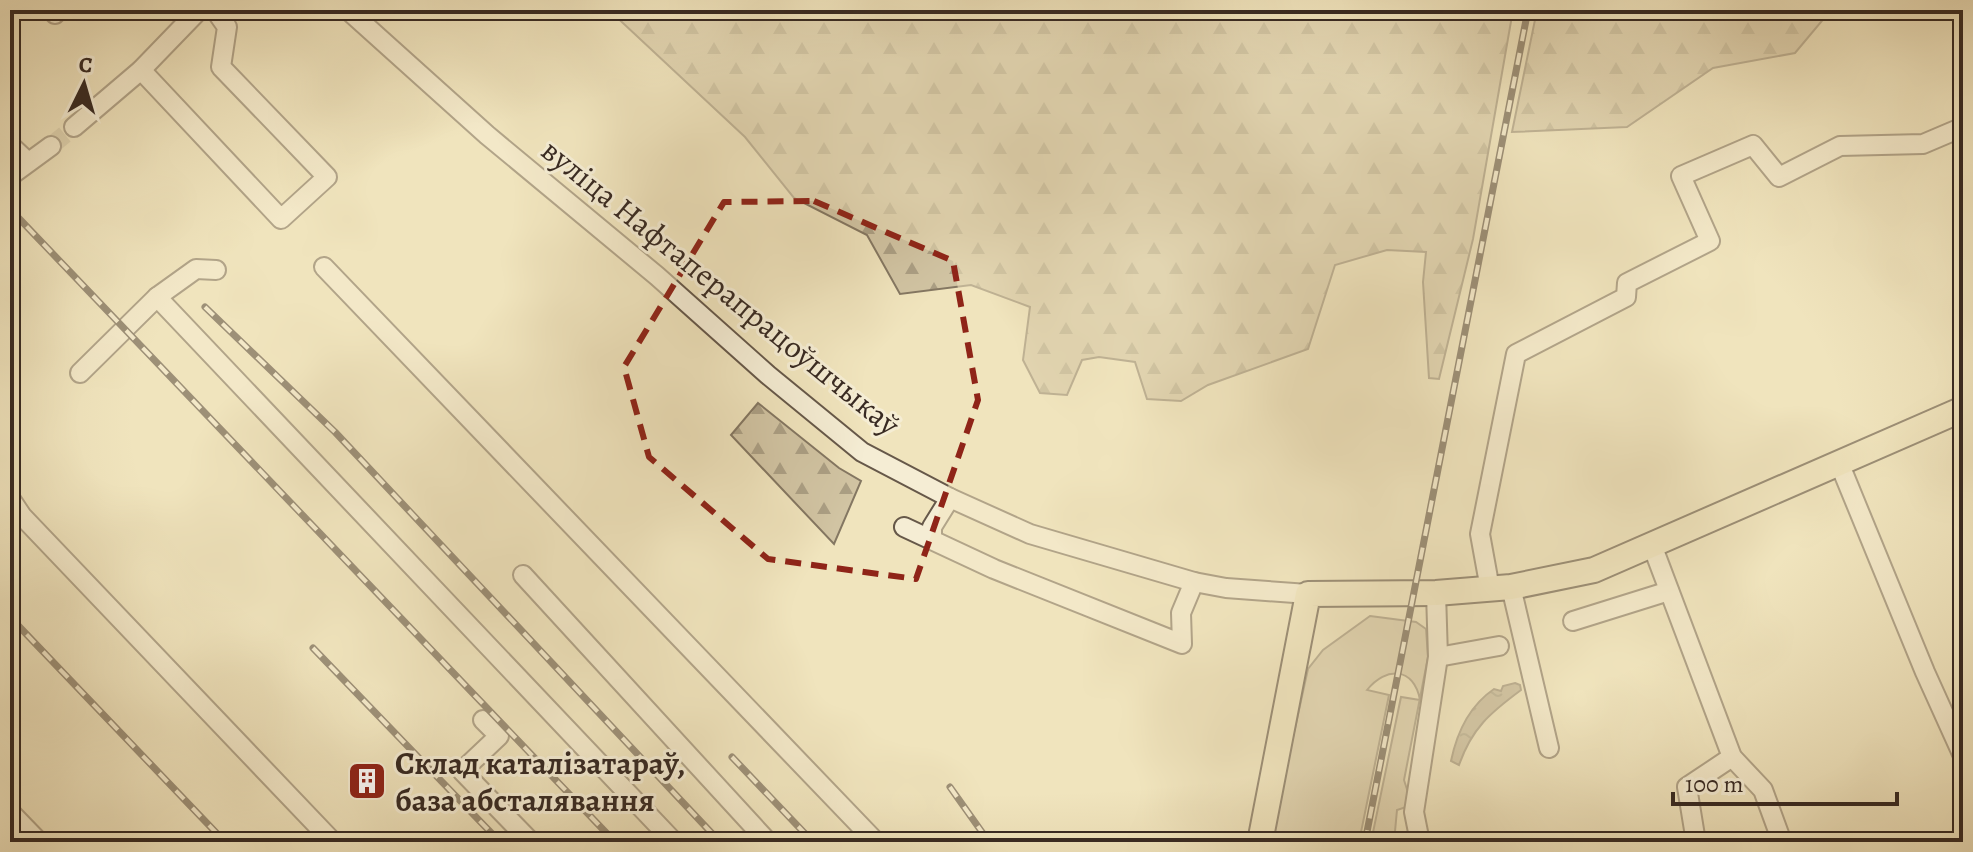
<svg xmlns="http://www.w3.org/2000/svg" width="1973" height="852" font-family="Alegreya,serif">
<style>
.grass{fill:#d1c4a3;stroke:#847762;stroke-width:2}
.forest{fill:url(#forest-firs);stroke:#847762;stroke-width:2}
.water{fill:url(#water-ripples);stroke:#81745f;stroke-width:2}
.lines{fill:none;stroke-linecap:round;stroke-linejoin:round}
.minor-tunnel{stroke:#cbbf9e;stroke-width:18;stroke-dasharray:18 9;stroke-linecap:butt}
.minor-casing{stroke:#665849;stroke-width:22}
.major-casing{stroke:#382a22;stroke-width:28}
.minor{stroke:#f5edd4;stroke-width:18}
.major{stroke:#f0e4bd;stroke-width:24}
.rail-casing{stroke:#382a22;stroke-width:7}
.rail{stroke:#f5edd4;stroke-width:4;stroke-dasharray:12;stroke-linecap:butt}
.marked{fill:none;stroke:#8f2418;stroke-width:6;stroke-dasharray:16 10;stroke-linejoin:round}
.labels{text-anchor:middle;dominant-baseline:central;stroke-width:6;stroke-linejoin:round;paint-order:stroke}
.street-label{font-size:32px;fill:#382a22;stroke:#f5edd4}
.poi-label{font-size:32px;font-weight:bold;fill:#382a22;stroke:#f5edd4;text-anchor:start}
</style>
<defs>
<pattern id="forest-firs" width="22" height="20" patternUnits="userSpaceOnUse" patternTransform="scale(2)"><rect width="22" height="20" fill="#d1c4a3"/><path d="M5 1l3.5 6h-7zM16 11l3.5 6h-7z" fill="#ab9f84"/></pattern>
<pattern id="water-ripples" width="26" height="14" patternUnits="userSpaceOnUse" patternTransform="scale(2)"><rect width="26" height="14" fill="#b1a588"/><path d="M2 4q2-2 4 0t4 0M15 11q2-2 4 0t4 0" fill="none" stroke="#91876f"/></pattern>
</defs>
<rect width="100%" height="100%" fill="#f0e4bd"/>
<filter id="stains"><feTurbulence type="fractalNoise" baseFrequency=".0025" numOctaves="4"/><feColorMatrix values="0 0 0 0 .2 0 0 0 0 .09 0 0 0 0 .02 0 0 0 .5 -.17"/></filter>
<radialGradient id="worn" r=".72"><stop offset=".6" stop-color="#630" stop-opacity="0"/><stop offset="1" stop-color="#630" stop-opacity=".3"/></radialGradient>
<path class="grass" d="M1370,616L1416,622L1426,629L1428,657L1404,780L1412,805L1397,810L1394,842H1371L1401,697L1420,700C1414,667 1386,666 1367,690L1389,695L1359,842H1270L1308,669L1323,650Z"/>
<g class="forest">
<polygon points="609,10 1513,10 1473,239 1439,379 1429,378 1423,282 1426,252 1387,250 1335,265 1308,349 1208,385 1181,401 1147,399 1135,362 1099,357 1082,360 1067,395 1040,393 1023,360 1030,307 971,285 900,294 867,235 794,198 745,137"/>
<polygon points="1537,10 1831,10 1795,53 1713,68 1627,127 1512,132"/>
<polygon points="758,403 839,468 861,481 834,544 731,435"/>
</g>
<path class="water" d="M1515,683L1520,685L1521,690C1490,713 1472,728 1459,765L1451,761C1457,732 1469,706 1494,689L1501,691L1503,686Z"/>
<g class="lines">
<polyline class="minor-tunnel" points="51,146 74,127"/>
<defs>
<g id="minor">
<polyline points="51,10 55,14 59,10"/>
<polyline points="348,10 487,135 657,276 768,375 862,452 950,498 1030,534 1194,582 1226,588 1308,594"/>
<polyline points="141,70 281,219 327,177 221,67 227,27 215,10"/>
<polyline points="74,127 141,70 199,10"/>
<polyline points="10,145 28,162"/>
<polyline points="10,176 51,146"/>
<polyline points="324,267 876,842"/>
<polyline points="157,297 674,842"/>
<polyline points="80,373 157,297 196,269 216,270"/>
<polyline points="1840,465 1925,672 1963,756"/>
<polyline points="10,498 22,516 333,842"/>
<polyline points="904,527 994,569 1182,644 1181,613 1194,582"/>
<polyline points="932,540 932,527 950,498"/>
<polyline points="1652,545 1732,757 1763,790 1782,842"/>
<polyline points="523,575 768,842"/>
<polyline points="1511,587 1549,748"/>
<polyline points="1490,589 1480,534 1516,354 1626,297 1627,283 1710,241 1681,176 1753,145 1779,177 1840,146 1923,144 1963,127"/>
<polyline points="1573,621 1669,591"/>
<polyline points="1438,657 1499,646"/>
<polyline points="483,720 499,736 462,771 531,842"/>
<polyline points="10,812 39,842"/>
<polyline points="1420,842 1414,812 1438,657 1436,593"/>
<polyline points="1696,842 1687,787 1732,757"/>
</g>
<polyline id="major" points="1260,842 1308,594 1436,593 1511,587 1594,570 1963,409"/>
</defs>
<use href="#minor" class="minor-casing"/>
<use href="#major" class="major-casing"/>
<use href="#minor" class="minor"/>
<use href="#major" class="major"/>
<defs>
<g id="rail">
<polyline points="10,209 615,842"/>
<polyline points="205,307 335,432 720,842"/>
<polyline points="10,617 225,842"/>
<polyline points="313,648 500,842"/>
<polyline points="732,757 813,842"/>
<polyline points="950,787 989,842"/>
<polyline points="1365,842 1528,10"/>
</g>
</defs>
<use href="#rail" class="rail-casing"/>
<use href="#rail" class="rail"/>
</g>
<path d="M0 0H1973V852H0ZM814,201L953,261L978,400L916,579L768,559L649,457L624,367L724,202Z" fill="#f0e4bd" fill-opacity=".55" fill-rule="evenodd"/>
<path class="marked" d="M814,201L953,261L978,400L916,579L768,559L649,457L624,367L724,202Z"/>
<defs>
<symbol id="building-square" viewBox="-11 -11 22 22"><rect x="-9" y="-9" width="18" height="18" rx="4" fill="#8f2418" stroke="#f5edd4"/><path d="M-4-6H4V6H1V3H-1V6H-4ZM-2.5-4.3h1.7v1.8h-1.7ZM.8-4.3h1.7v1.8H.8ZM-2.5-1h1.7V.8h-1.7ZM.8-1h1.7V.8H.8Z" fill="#fff"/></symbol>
</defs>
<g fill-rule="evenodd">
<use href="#building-square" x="345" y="759" width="44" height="44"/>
</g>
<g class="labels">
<g class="street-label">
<text transform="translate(721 287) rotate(39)">вуліца Нафтаперапрацоўшчыкаў</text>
</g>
<g class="poi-label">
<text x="395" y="763">Склад каталізатараў,<tspan x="395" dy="37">база абсталявання</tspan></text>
</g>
</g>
<rect width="1973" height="852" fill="none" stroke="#f0e4bd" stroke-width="40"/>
<rect x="12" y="12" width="1949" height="828" fill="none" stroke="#382a22" stroke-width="4"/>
<rect x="20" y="20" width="1933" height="812" fill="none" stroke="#382a22" stroke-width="2"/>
<g transform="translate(84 84) rotate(5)" stroke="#f5edd4" stroke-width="6" paint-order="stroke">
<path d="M0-6L14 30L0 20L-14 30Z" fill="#382a22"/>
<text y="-12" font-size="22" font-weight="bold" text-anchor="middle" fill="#382a22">С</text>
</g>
<path d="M1673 792v12h224v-12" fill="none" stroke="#382a22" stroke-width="4"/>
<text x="1685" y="792" font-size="24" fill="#382a22" stroke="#f5edd4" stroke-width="6" paint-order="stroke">100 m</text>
<rect width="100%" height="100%" filter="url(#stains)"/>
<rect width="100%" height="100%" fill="url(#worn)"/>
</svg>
